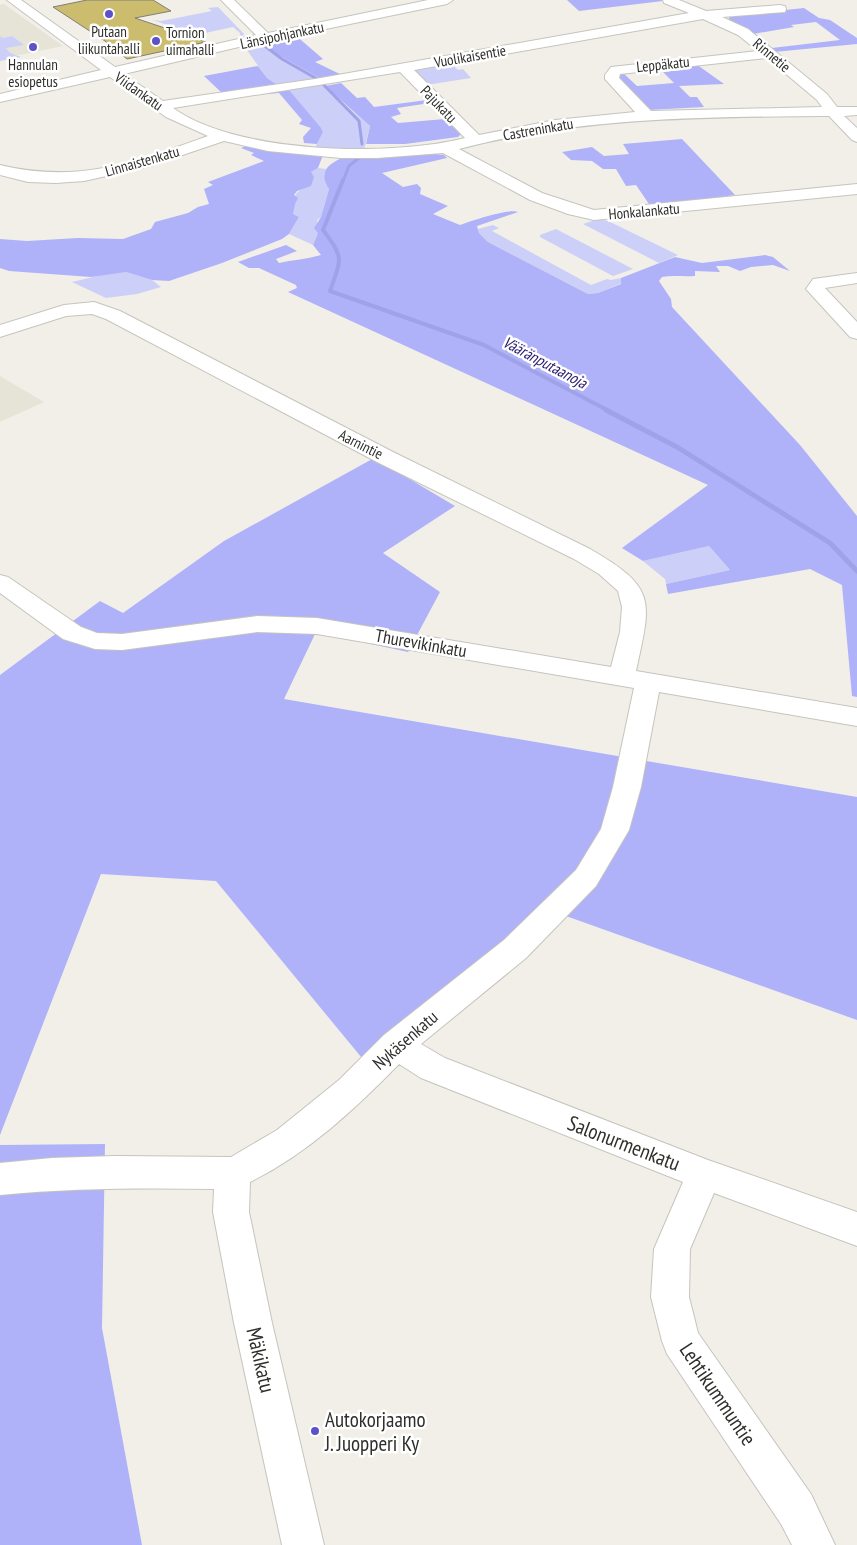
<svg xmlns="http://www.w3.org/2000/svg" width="857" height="1545" font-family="'PT Sans Narrow',sans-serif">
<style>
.built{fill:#e6e4d6}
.green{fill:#cccff8}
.forest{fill:#afb2f9}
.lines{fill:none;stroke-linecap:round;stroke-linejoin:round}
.stream-far2{stroke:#a0a2e8;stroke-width:3}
.stream-far1{stroke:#a0a2e8;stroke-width:4}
.stream{stroke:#a0a2e8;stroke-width:5}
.building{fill:#ccbd6e;stroke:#7f7e78}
.minor-casing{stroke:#c5c4bd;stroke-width:2}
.minor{fill:#fff;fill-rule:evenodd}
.poi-dot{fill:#5d51ca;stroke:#fff;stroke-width:2}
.labels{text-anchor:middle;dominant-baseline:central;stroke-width:5;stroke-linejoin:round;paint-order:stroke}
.far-poi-label{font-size:15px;fill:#2e2e2b;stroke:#fff}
.far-street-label{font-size:15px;fill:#2e2e2b;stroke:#fff}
.far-water-label{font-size:16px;font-style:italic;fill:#281b6b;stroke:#fff}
.street-label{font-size:18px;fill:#2e2e2b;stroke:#fff}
.near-street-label{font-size:21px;fill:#2e2e2b;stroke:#fff}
.near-poi-label{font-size:21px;fill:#2e2e2b;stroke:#fff;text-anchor:start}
</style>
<rect width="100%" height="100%" fill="#f1efe8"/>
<g class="built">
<polygon points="4,4 63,46 0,59 0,5"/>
<polygon points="0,376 44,402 0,422"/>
</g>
<g class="green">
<polygon points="218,7 244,34 243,36 240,35 240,33 233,27 196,35 153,20 161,21 212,11 208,8"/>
<polygon points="0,36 3,38 12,36 24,45 6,48 10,53 21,57 0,61"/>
<polygon points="257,43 321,79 279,86 267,78 244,46"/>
<polygon points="449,61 458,70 463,69 471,78 426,85 413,72 414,67"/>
<polygon points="322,85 370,126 364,150 315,148 323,132 290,91 287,90"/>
<path d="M318,168L326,169L324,174L329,189L321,217L317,220L318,233L313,245L289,234L299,217L293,214C295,199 291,194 306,187L311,172Z"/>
<polygon points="598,219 608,221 678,255 659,263 583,224"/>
<polygon points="493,225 499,228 492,231 591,285 607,279 611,280 621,278 622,283 598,293 588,294 488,242 479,233 478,229"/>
<polygon points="556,229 633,269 613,276 540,237 540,235"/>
<polygon points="126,272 152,280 161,287 137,294 106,298 72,282 110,273"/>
<polygon points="709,546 730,570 666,584 665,579 643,561"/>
</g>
<g class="forest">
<polygon points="567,0 661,0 663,1 579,11"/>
<polygon points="804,8 819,18 830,20 857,38 857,44 774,52 772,48 840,40 816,22 791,25 794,27 753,34 729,20 729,17 737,15"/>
<polygon points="294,34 323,59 315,62 344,76 321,79 257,43"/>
<polygon points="696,64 724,84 679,86 690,97 697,97 704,107 648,110 616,76 622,72 637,86 674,83 658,67"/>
<polygon points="258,66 267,78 279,86 223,94 204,76"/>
<polygon points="341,83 357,98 365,97 374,107 427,100 430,103 397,108 401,114 391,117 398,123 445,119 461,134 458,137 405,144 366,144 370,126 325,86"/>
<polygon points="287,90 290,91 321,128 323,132 317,144 304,143 303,137 311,128 299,124 302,120 279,93 253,95"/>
<polygon points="682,139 735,195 663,205 649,204 636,185 626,186 616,169 603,169 592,161 571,160 562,152 592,147 604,156 629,154 623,144"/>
<polygon points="248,145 323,155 318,168 311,172 314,177 311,186 297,191 294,195 298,198 295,204 293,214 299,217 289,234 282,239 222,263 169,281 152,280 126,272 91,277 9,271 0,268 0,239 27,241 78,238 123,239 151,229 155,222 188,213 198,207 209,204 204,189 213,185 208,182 264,161 251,155 254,153 241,148"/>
<path d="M435,154L444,155L447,158L382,173L403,187L417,184L421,188L420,194L448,206L433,214L460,225C470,221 510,208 518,212L477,226L479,233L488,242L588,294L598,293L621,284V278L675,257L702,263L765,255L773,257L790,271L773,265L751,267L740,271L728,266H716L720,272L695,271V276C684,277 673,275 662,277L659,281L671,299L672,307L800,445L857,516V697L852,696L842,585L810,569L668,594L666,584L730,570L709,546L643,561L622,548L708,485L288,292L297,288L296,285L259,268H249L238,262L286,245L297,251L276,259L279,263C292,260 308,259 321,255L313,245L318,233L314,228L321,217L329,189C319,173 326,165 342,158Z"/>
<polygon points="374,458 455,506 383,553 440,592 408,652 316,632 284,699 857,797 857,1020 552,911 371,1069 216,881 101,874 0,1135 0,675 100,601 123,613 224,541"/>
<polygon points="105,1144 102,1328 142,1545 0,1545 0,1145"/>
</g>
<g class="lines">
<g class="stream-far2">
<polyline points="261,43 282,59 319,80 359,121 362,144"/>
<polyline points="343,181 349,166 360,157"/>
</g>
<path class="stream-far1" d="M343,180L323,230C345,258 341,259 330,291L484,345L609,411"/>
<polyline class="stream" points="606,410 677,447 830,543 857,571"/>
</g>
<polygon class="building" points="87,0 153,0 171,11 135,18 206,42 127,59 105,41 53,7"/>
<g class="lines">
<defs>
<g id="minor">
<path d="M7,0H21L115,67L256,35L221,0H234L268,33L428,0H453L447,4L243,46L124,74L163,101L315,79L689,13L664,3L663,0H679L706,11L780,5L785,6L786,9L785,12L722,17L748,29L827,94L837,107H857V115L844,116L857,128V142L852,140L829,116C705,117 580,117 459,149L542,193L594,210L857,184V194L594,220L568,214L530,200L443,153L377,158H341L268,151L224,141L147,167L84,181L56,183L28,182L0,175V165C79,184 135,162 208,136L166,117L110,77L0,102V94L101,70ZM703,19L738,35L758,51L611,67L605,75V79L635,112L555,120L479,135L414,70ZM767,58L817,100L822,107L651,111L619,78L620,74ZM400,72L465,138C391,157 237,154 173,108Z"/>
<polygon points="857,273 857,283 825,288 857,322 857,339 850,337 806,289 813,279"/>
<path d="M94,302L120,311L393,452L590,549C658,588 651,601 636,671L857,708V726L659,692L641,787L629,830L596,886L526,958L421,1044L445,1058L708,1160L857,1212V1246L714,1193L690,1249L689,1297L698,1333L811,1494L835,1545H792L781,1524L667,1354L662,1341L651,1297L654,1249L683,1182L421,1078L399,1064C355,1109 307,1154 250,1182L249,1212L272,1323L324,1545H282L234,1323L213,1212L214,1189C143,1188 72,1188 0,1195V1163L52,1158L115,1156L231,1157L277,1130L339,1080L384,1035L504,940L576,870L601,829L613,787L634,688L317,634L257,632L122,650L95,649L63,639L0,593V575L8,577L81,627L97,633L122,634L257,616L317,618L611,667L620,632L622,607L618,591L599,574L574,559L377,462L106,319L92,314L66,316L0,337V325L64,305Z"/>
</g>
</defs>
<use href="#minor" class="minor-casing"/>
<use href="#minor" class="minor"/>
</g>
<g class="poi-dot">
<circle cx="109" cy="14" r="5"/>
<circle cx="156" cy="41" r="5"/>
<circle cx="33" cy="47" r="5"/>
<circle cx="315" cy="1431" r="5"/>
</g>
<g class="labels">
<g class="far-poi-label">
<text x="109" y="31">Putaan<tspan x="109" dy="17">liikuntahalli</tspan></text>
<text x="166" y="32" text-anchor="start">Tornion<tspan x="166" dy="17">uimahalli</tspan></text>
<text x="33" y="64">Hannulan<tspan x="33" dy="17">esiopetus</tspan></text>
</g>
<g class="far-street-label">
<text transform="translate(282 35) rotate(-12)">Länsipohjankatu</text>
<text transform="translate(772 55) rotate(40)">Rinnetie</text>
<text transform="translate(470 56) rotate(-10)">Vuolikaisentie</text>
<text transform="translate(663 64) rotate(-6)">Leppäkatu</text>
<text transform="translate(139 91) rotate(35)">Viidankatu</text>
<text transform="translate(439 104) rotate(46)">Pajukatu</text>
<text transform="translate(538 129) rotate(-10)">Castreninkatu</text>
<text transform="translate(142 161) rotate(-16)">Linnaistenkatu</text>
<text transform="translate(644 211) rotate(-5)">Honkalankatu</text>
<text transform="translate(361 444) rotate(27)">Aarnintie</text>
</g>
<g class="far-water-label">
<text transform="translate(545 362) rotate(28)">Vääränputaanoja</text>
</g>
<g class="street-label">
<text transform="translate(421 643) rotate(10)">Thurevikinkatu</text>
<text transform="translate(405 1040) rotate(-41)">Nykäsenkatu</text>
</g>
<g class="near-street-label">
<text transform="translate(624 1143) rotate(21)">Salonurmenkatu</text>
<text transform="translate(261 1360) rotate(77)">Mäkikatu</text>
<text transform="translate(718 1394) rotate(56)">Lehtikummuntie</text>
</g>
<g class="near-poi-label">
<text x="325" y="1419">Autokorjaamo<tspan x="325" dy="24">J. Juopperi Ky</tspan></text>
</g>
</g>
</svg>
